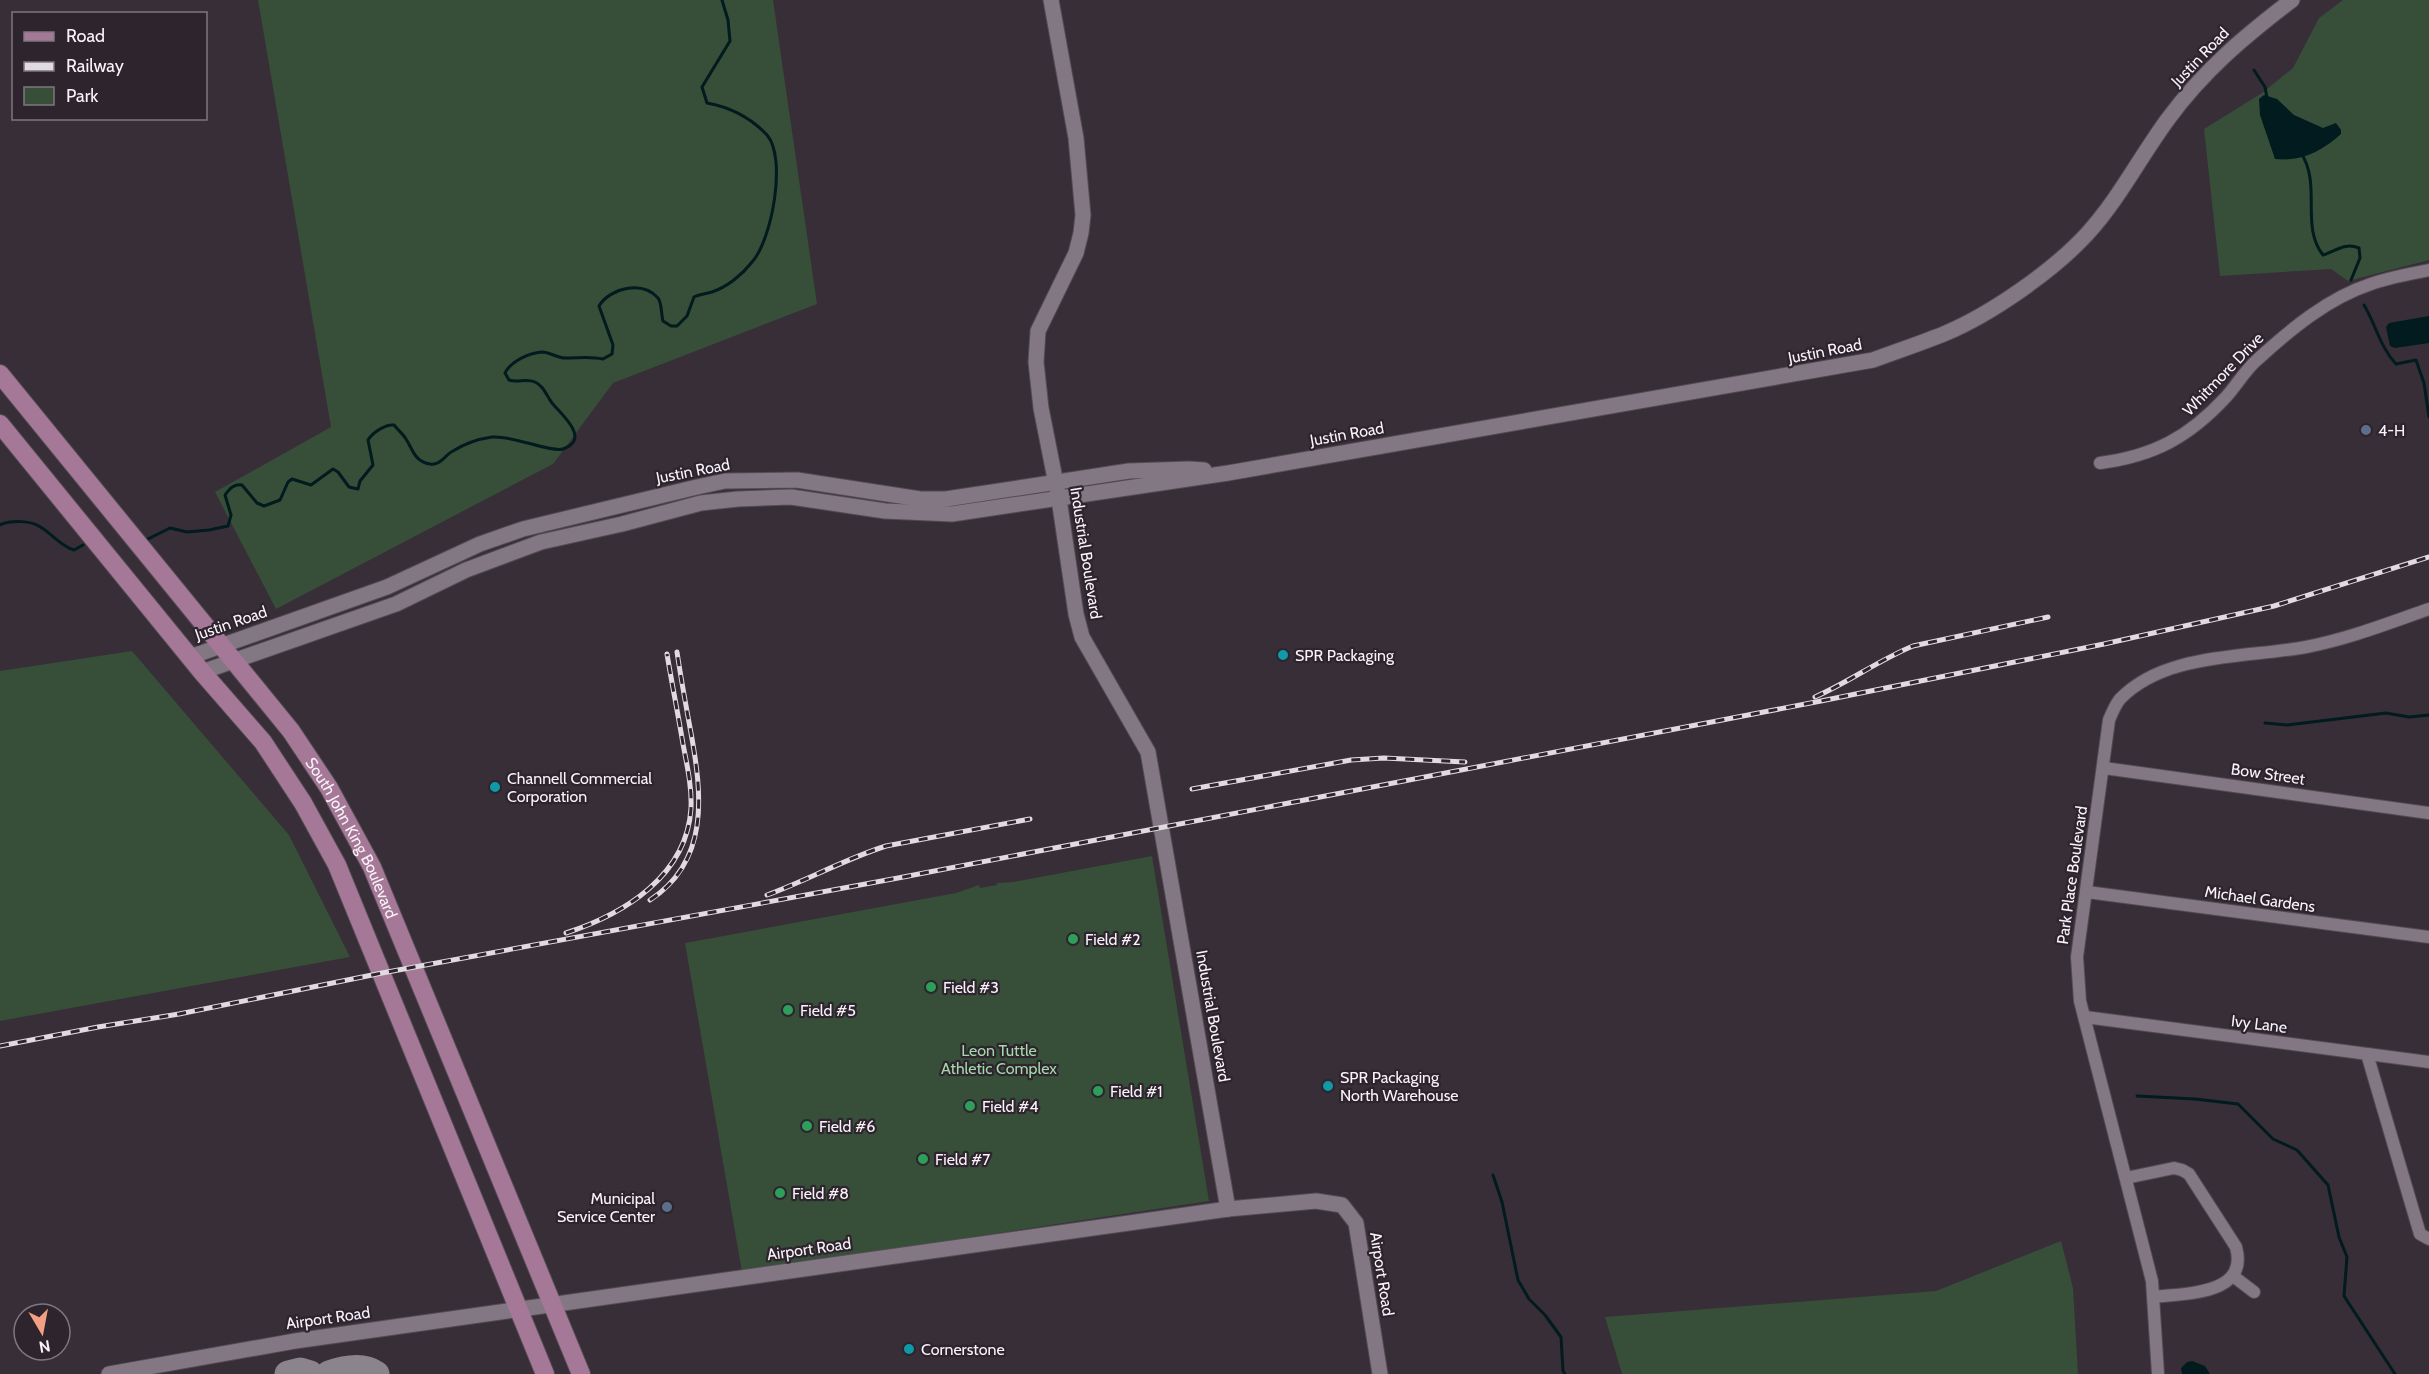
<svg xmlns="http://www.w3.org/2000/svg" width="2429" height="1374" font-family="Cabin,sans-serif">
<style>
.green{fill:#374e39}
.water{fill:#011b1f}
.lines{fill:none;stroke-linecap:round;stroke-linejoin:round}
.stream{stroke:#011b1f;stroke-width:3}
.taxiway{stroke:#8c848c;stroke-width:27}
.minor-casing{stroke:#534b53;stroke-width:14}
.tertiary-casing{stroke:#534b53;stroke-width:17}
.primary-casing{stroke:#534b53;stroke-width:20}
.minor{stroke:#827783;stroke-width:12}
.tertiary{stroke:#827783;stroke-width:15}
.primary{stroke:#a57898;stroke-width:18}
.rail-casing{stroke:#e1dbe1;stroke-width:5}
.rail{stroke:#2d242e;stroke-width:3;stroke-dasharray:9;stroke-linecap:butt}
.service-dot{fill:#5c6f8a;stroke:#2d242e;stroke-width:2}
.culture-dot{fill:#0f9aa8;stroke:#2d242e;stroke-width:2}
.leisure-dot{fill:#2e9e5b;stroke:#2d242e;stroke-width:2}
.labels{text-anchor:middle;dominant-baseline:central;stroke-width:4.5;stroke-linejoin:round;paint-order:stroke}
.street-label{font-size:16px;fill:#f9f3f9;stroke:#2d242e}
.poi-label{font-size:16px;fill:#f9f3f9;stroke:#2d242e;text-anchor:start}
.park-label{font-size:16px;fill:#a3d9a9;stroke:#2d242e}
</style>
<rect width="100%" height="100%" fill="#372e38"/>
<g class="green">
<polygon points="258,0 773,0 817,304 613,383 553,464 276,609 215,492 331,427"/>
<polygon points="2343,0 2429,0 2429,260 2348,281 2331,269 2220,276 2204,129 2262,93 2293,68 2319,18"/>
<polygon points="132,651 289,835 350,957 0,1021 0,671"/>
<polygon points="1152,856 1209,1201 742,1272 685,943 956,893 979,885 980,888 997,885 997,883 1014,882"/>
<polygon points="2061,1241 2073,1288 2078,1374 1622,1374 1605,1317 1936,1291"/>
</g>
<g class="water">
<path d="M2264,95L2277,99L2294,115L2323,128L2336,123L2341,130V134C2322,151 2301,162 2275,159L2260,115L2259,99Z"/>
<polygon points="2429,316 2429,343 2395,348 2390,346 2386,327 2389,323"/>
<polygon points="2192,1361 2205,1366 2210,1374 2182,1374 2181,1368 2187,1362"/>
</g>
<g class="lines">
<g class="stream">
<polyline points="2254,70 2265,87 2267,98"/>
<path d="M2301,153C2322,185 2300,226 2323,255C2336,251 2345,242 2359,248L2360,258L2351,280"/>
<path d="M2364,305C2376,325 2380,347 2396,364L2416,360L2424,383L2429,417"/>
<path d="M0,525C11,520 32,520 42,528C53,535 61,546 74,550L83,545"/>
<path d="M148,539L170,528L187,532L209,530L228,526L231,515L225,495C230,488 234,484 242,485L257,503L264,506L280,500L288,482L292,479L311,485L333,469L338,472L349,487L358,489L360,481L373,465L368,440C373,432 386,424 394,425C398,430 403,434 406,439C413,450 415,462 430,464C440,466 445,455 453,451C464,444 478,439 492,437C512,435 551,453 563,449C592,439 560,413 552,403C546,395 544,386 535,382C526,378 518,383 509,380L505,373C511,361 529,353 542,352C550,352 557,358 565,358C579,358 590,356 603,359L612,354L613,345L599,306C610,288 642,280 658,298C662,303 661,314 663,321L671,326H677L687,316L694,297C700,294 706,294 712,292C727,287 742,275 752,262C772,240 787,158 767,135C751,118 729,107 707,103L702,87L730,41L728,20L722,0"/>
<polyline points="2265,723 2287,725 2386,713 2409,717 2429,715"/>
<polyline points="2137,1096 2195,1099 2238,1104 2273,1139 2297,1150 2328,1185 2339,1237 2347,1257 2344,1296 2395,1374"/>
<polyline points="1493,1175 1502,1202 1518,1280 1529,1299 1545,1315 1561,1337 1563,1371 1565,1374"/>
</g>
<g class="taxiway">
<polyline points="288,1374 300,1371 310,1374"/>
<path d="M329,1374C343,1369 363,1365 376,1374"/>
</g>
<defs>
<g id="minor">
<path d="M2100,463C2154,456 2189,437 2226,397C2237,385 2245,370 2258,359C2291,329 2328,298 2371,284C2390,277 2410,274 2429,270"/>
<polyline points="2104,768 2429,813"/>
<polyline points="2087,892 2429,937"/>
<polyline points="2085,1017 2429,1062"/>
<polyline points="2367,1054 2420,1234 2429,1239"/>
<path d="M2126,1178L2174,1168L2182,1170L2189,1174L2236,1247C2249,1295 2186,1293 2154,1297"/>
<polyline points="2233,1276 2254,1292"/>
<path d="M2158,1374L2152,1281L2080,1001L2077,957L2109,720C2112,713 2115,705 2120,699C2165,652 2248,658 2306,647C2348,639 2389,623 2429,609"/>
</g>
<g id="tertiary">
<polyline points="1051,0 1076,138 1083,215 1081,233 1076,253 1038,331 1036,362 1041,408 1059,499 1076,614 1082,637 1148,752 1228,1209"/>
<polyline points="190,657 387,587 480,544 523,529 697,487 725,481 797,480 920,499 946,499 1129,471 1189,469 1204,470"/>
<path d="M202,672L396,604L466,570L541,542L622,524L701,503L738,499L791,497L885,511L952,514L1228,473L1873,360C1897,351 1922,343 1946,333C1991,314 2053,271 2087,234C2119,199 2140,157 2168,119C2204,70 2245,36 2292,0"/>
<polyline points="109,1374 295,1341 1228,1209 1316,1201 1342,1205 1356,1223 1380,1374"/>
</g>
<g id="primary">
<path id="s1" d="M0,374L291,731L329,788L372,867L581,1374"/>
<polyline points="0,424 202,672 263,742 303,803 337,865 545,1374"/>
</g>
</defs>
<use href="#minor" class="minor-casing"/>
<use href="#tertiary" class="tertiary-casing"/>
<use href="#primary" class="primary-casing"/>
<use href="#minor" class="minor"/>
<use href="#tertiary" class="tertiary"/>
<use href="#primary" class="primary"/>
<defs>
<g id="rail">
<path d="M1815,697C1849,682 1879,660 1913,646L2048,617"/>
<polyline points="1192,789 1351,760 1384,758 1465,762"/>
<path d="M767,895C808,880 845,859 886,846L1030,819"/>
<path d="M650,900C710,861 702,794 691,733C686,706 681,679 677,652"/>
<path d="M566,933C624,914 687,876 691,808C692,787 687,765 683,744C678,714 672,684 667,654"/>
<polyline points="0,1046 98,1027 179,1014 382,973 898,878 1821,701 2104,644 2274,606 2429,557"/>
</g>
</defs>
<use href="#rail" class="rail-casing"/>
<use href="#rail" class="rail"/>
</g>
<g class="service-dot">
<circle cx="2366" cy="430" r="6"/>
<circle cx="667" cy="1207" r="6"/>
</g>
<g class="culture-dot">
<circle cx="1283" cy="655" r="6"/>
<circle cx="495" cy="787" r="6"/>
<circle cx="1328" cy="1086" r="6"/>
<circle cx="909" cy="1349" r="6"/>
</g>
<g class="leisure-dot">
<circle cx="1073" cy="939" r="6"/>
<circle cx="931" cy="987" r="6"/>
<circle cx="788" cy="1010" r="6"/>
<circle cx="1098" cy="1091" r="6"/>
<circle cx="970" cy="1106" r="6"/>
<circle cx="807" cy="1126" r="6"/>
<circle cx="923" cy="1159" r="6"/>
<circle cx="780" cy="1193" r="6"/>
</g>
<g class="labels">
<g class="street-label">
<text transform="translate(2200 57) rotate(-46)">Justin Road</text>
<text transform="translate(1825 351) rotate(-11)">Justin Road</text>
<text transform="translate(2223 374) rotate(-46)">Whitmore Drive</text>
<text transform="translate(1347 434) rotate(-10)">Justin Road</text>
<text transform="translate(693 471) rotate(-11)">Justin Road</text>
<text transform="translate(1086 553) rotate(81)">Industrial Boulevard</text>
<text transform="translate(231 623) rotate(-19)">Justin Road</text>
<text transform="translate(2268 774) rotate(8)">Bow Street</text>
<text stroke="none"><textPath href="#s1" startOffset="584">South John King Boulevard</textPath></text>
<text transform="translate(2072 875) rotate(-82)">Park Place Boulevard</text>
<text transform="translate(2260 899) rotate(8)">Michael Gardens</text>
<text transform="translate(1213 1016) rotate(80)">Industrial Boulevard</text>
<text transform="translate(2259 1024) rotate(7)">Ivy Lane</text>
<text transform="translate(809 1249) rotate(-8)">Airport Road</text>
<text transform="translate(1382 1274) rotate(81)">Airport Road</text>
<text transform="translate(328 1318) rotate(-8)">Airport Road</text>
</g>
<g class="poi-label">
<text x="2378" y="430">4-H</text>
<text x="1295" y="655">SPR Packaging</text>
<text x="507" y="778">Channell Commercial<tspan x="507" dy="18">Corporation</tspan></text>
<text x="1085" y="939">Field #2</text>
<text x="943" y="987">Field #3</text>
<text x="800" y="1010">Field #5</text>
<text x="1340" y="1077">SPR Packaging<tspan x="1340" dy="18">North Warehouse</tspan></text>
<text x="1110" y="1091">Field #1</text>
<text x="982" y="1106">Field #4</text>
<text x="819" y="1126">Field #6</text>
<text x="935" y="1159">Field #7</text>
<text x="792" y="1193">Field #8</text>
<text x="655" y="1198" text-anchor="end">Municipal<tspan x="655" dy="18">Service Center</tspan></text>
<text x="921" y="1349">Cornerstone</text>
</g>
<g class="park-label">
<text x="999" y="1050">Leon Tuttle<tspan x="999" dy="18">Athletic Complex</tspan></text>
</g>
</g>
<rect x="12" y="12" width="195" height="108" fill="#2d242e" stroke="#7f777f" stroke-width="1.5"/>
<rect x="24" y="32" width="30" height="9" fill="#a57898" stroke="#7f777f" stroke-width="1.5"/>
<text x="66" y="42" font-size="18" fill="#f9f3f9">Road</text>
<rect x="24" y="62" width="30" height="9" fill="#e1dbe1" stroke="#7f777f" stroke-width="1.5"/>
<text x="66" y="72" font-size="18" fill="#f9f3f9">Railway</text>
<rect x="24" y="87" width="30" height="18" fill="#374e39" stroke="#7f777f" stroke-width="1.5"/>
<text x="66" y="102" font-size="18" fill="#f9f3f9">Park</text>
<g transform="translate(42 1332) rotate(170)"><circle r="28" fill="#2d242e" stroke="#7f777f" stroke-width="1.5"/>
<path d="M0-4.5L10 22L0 15L-10 22Z" fill="#f39f83"/>
<text y="-9" font-size="16" font-weight="bold" text-anchor="middle" fill="#f9f3f9">N</text>
</g>
</svg>
